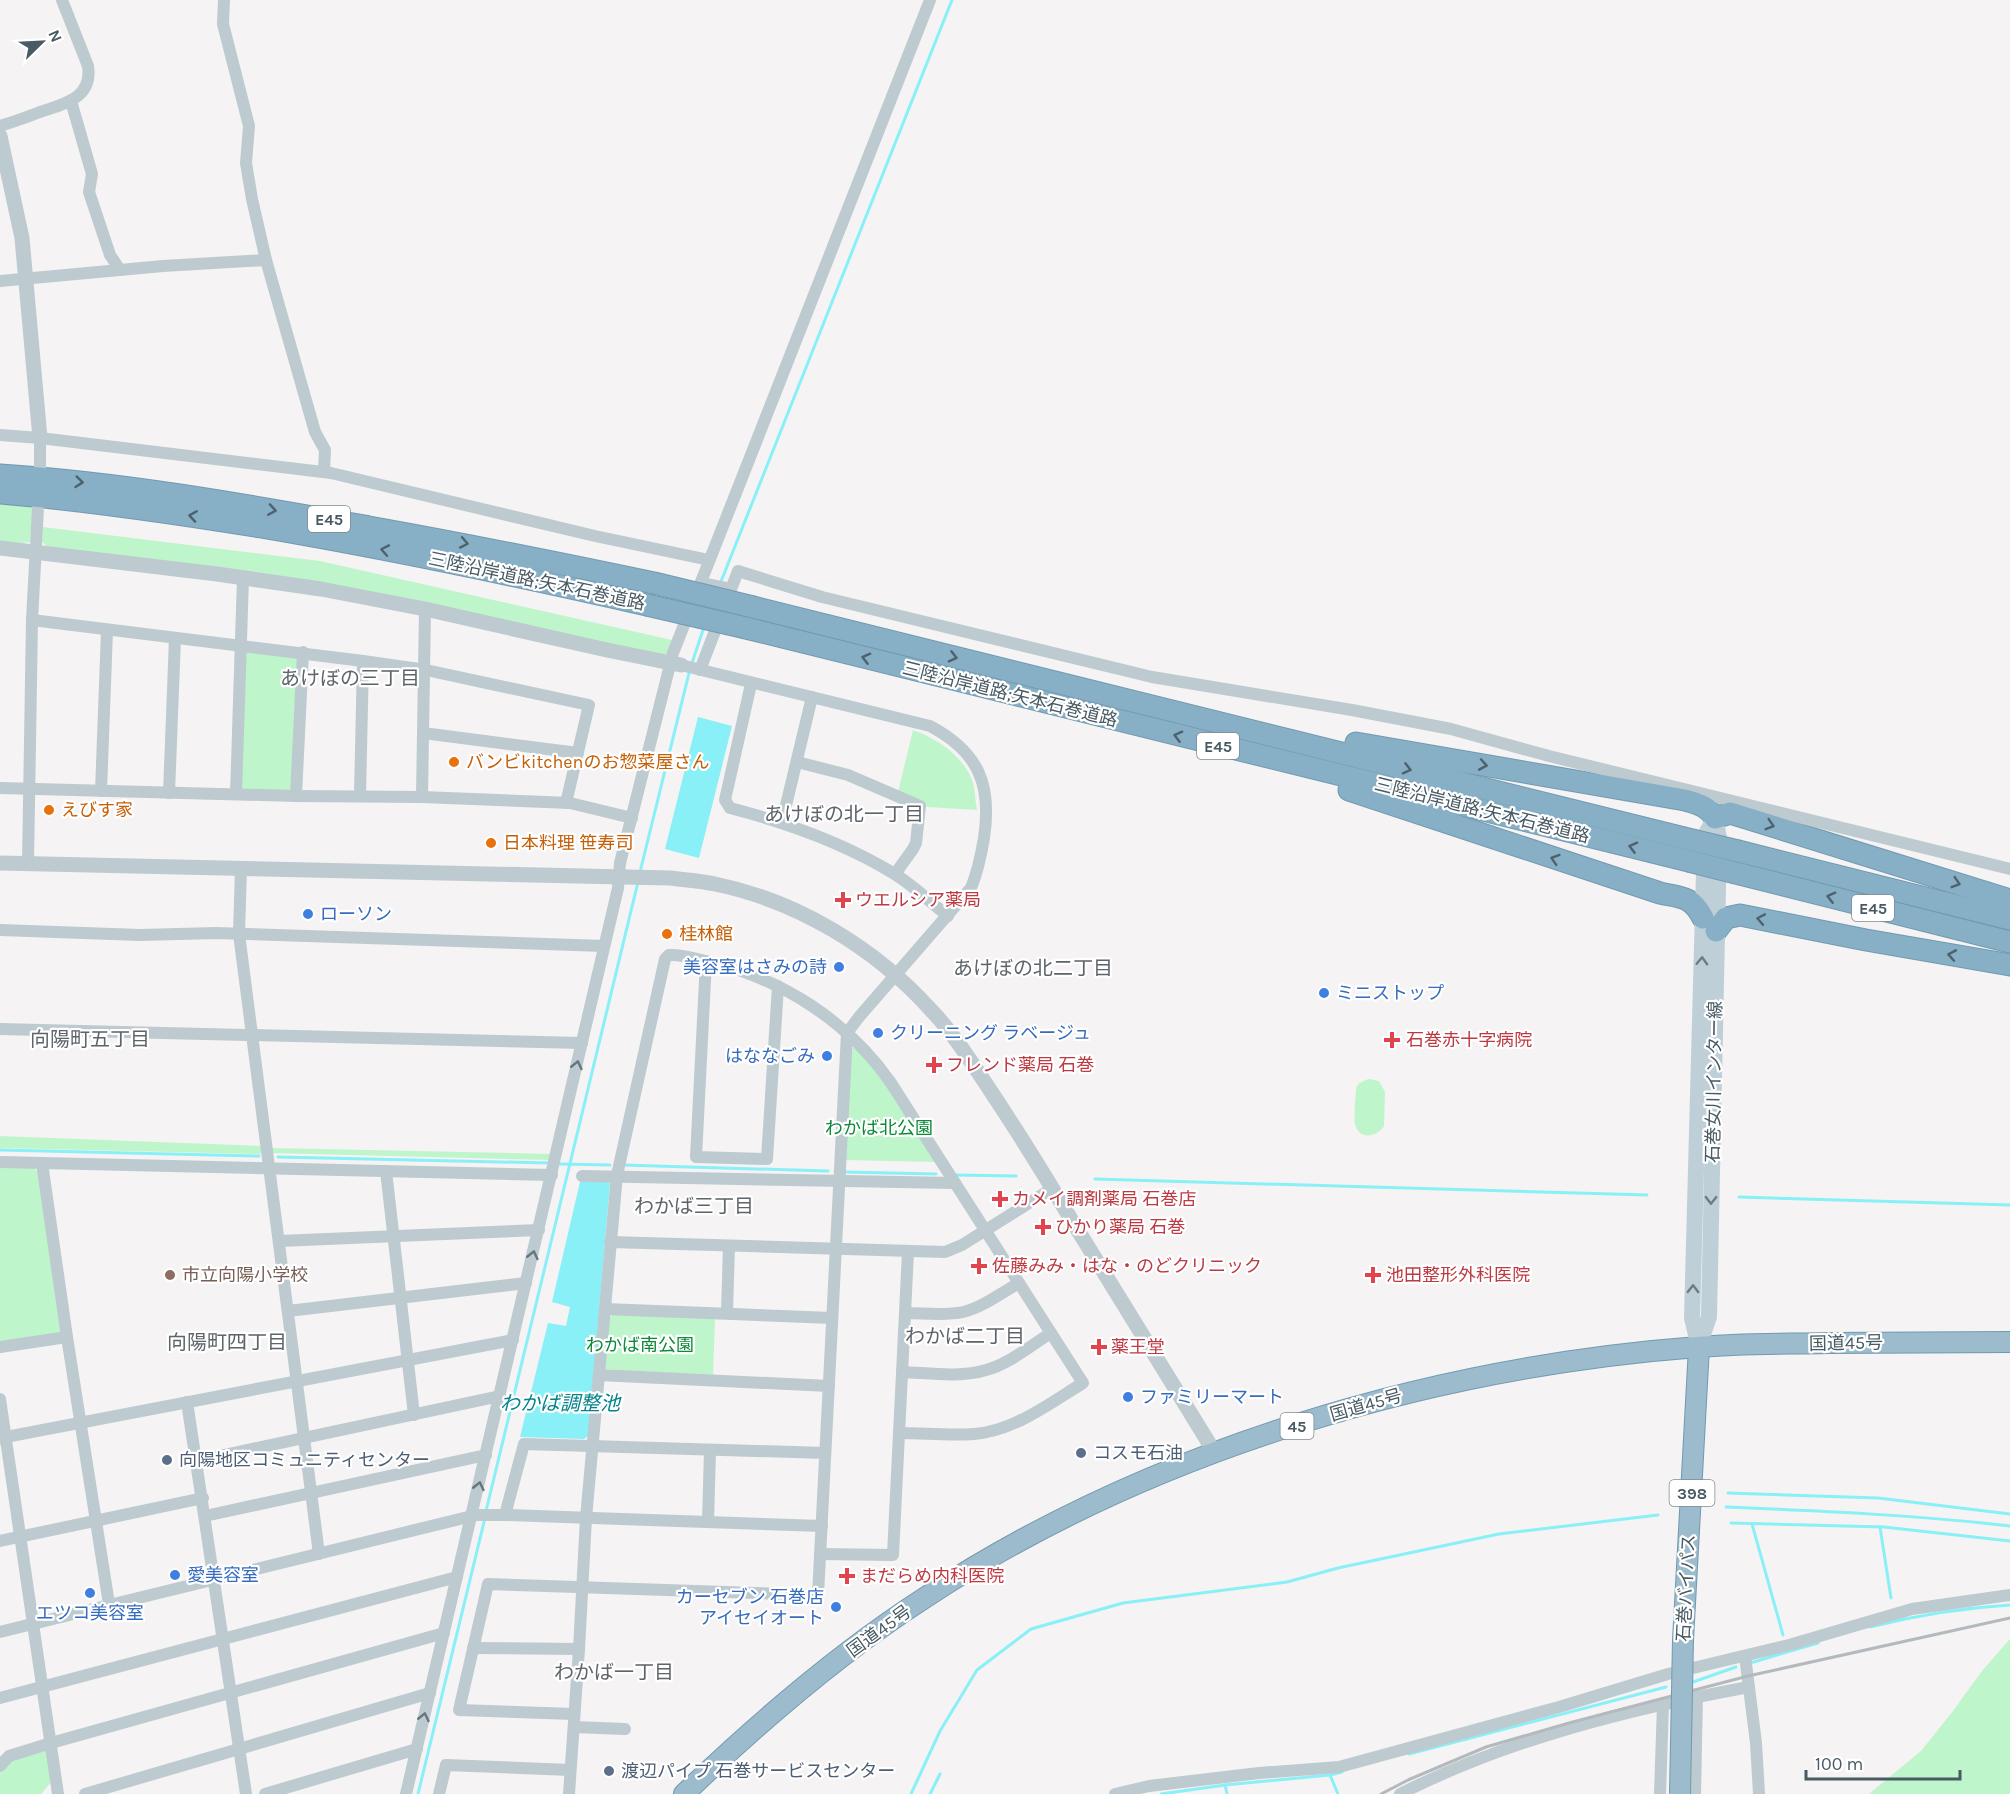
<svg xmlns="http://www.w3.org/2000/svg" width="2010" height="1794" font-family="Karla,'Noto Sans JP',sans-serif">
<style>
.green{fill:#bff5cb}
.water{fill:#88f0f6}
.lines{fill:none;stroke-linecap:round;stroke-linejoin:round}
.stream{stroke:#88f0f6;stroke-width:3}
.trunk-casing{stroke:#719ab1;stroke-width:22}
.motorway-casing{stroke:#719ab1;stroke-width:23}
.minor{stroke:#bdcad0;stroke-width:12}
.tertiary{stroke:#bdcad0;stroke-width:15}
.secondary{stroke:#bfcfd8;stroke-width:16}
.trunk{stroke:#9cbbcc;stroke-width:20}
.motorway{stroke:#87afc5;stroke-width:21}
.rail{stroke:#b4b9be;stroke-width:3}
.trunk-bridge-casing{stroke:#719ab1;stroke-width:22;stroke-linecap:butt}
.motorway-bridge-casing{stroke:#719ab1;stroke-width:23;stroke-linecap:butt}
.trunk-bridge{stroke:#9cbbcc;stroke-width:20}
.motorway-bridge{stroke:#87afc5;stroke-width:21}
.oneway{stroke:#4e626d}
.oneway2{stroke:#6c7d86}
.oneway3{stroke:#65767e}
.food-dot{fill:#e8710a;stroke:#fff;stroke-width:2}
.health-dot{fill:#e0444e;stroke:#fff;stroke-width:2}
.shop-dot{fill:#3f7fe0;stroke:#fff;stroke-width:2}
.education-dot{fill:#8d6e63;stroke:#fff;stroke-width:2}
.service-dot{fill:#5c6f8a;stroke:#fff;stroke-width:2}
.labels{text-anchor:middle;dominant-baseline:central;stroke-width:4.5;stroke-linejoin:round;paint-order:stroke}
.shield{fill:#fff;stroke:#7f8c92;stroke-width:1.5}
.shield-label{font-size:16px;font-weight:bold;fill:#485a63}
.street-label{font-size:18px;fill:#485a63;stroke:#fff}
.food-label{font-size:18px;fill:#c56008;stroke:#fff;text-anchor:start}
.health-label{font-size:18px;fill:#be3a42;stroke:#fff;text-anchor:start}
.shop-label{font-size:18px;fill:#366cbe;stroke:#fff;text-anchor:start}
.park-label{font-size:18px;fill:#0e8938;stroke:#fff}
.education-label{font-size:18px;fill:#785e54;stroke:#fff;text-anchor:start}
.service-label{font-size:18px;fill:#4e5e75;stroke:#fff;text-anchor:start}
.neighbourhood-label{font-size:20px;fill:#5e6469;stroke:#fff}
.water-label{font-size:20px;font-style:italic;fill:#05838a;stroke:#fff}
</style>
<rect width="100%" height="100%" fill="#f5f3f3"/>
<g class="green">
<polygon points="0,504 33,507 30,542 21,543 0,542"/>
<polygon points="43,527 320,561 672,640 668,653 662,656 46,546 42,541"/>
<polygon points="241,645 303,652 296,796 236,794"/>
<path d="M913,730C937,739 959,753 971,777C975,786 975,800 977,810L928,807L898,792Z"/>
<polygon points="855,1047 877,1071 937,1162 845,1160 851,1049"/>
<path d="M1369,1079L1379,1081L1385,1092L1384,1126C1377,1137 1359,1141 1355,1124C1354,1119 1355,1091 1357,1086C1360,1082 1365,1080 1369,1079Z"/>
<polygon points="0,1136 261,1146 261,1154 0,1148"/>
<polygon points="272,1148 553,1154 551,1160 272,1153"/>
<polygon points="0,1167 34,1168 40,1174 62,1328 58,1335 0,1343"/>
<polygon points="613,1315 715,1318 713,1376 605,1369 609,1318"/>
<polygon points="2010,1639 2010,1794 1869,1794 1921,1751 1953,1711 1982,1671"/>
<polygon points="44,1750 47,1752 52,1781 41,1794 0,1794 0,1773 12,1759"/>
</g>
<g class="water">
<polygon points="698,717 732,726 699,858 665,849"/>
<polygon points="582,1179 608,1179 610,1184 588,1436 584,1439 520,1437 548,1323 566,1326 570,1307 552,1302 580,1182"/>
</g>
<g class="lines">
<g class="stream">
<polyline points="720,584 952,0"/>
<polyline points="692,663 704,627"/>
<polyline points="640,872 690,669"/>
<polyline points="0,1150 259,1156"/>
<polyline points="278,1157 549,1163"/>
<polyline points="560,1164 610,1165"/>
<polyline points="623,1165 828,1171"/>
<polyline points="844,1172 936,1174"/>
<polyline points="955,1175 1016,1176"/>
<polyline points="1095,1179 1647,1195"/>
<polyline points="1739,1197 2010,1205"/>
<polyline points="1728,1493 1878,1498 2010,1514"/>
<path d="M1726,1507C1821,1511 1916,1515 2010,1526"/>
<polyline points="486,1511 638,882"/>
<polyline points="1731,1523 1884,1527 2010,1541"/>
<polyline points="1752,1524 1783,1635"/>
<polyline points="1880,1527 1891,1598"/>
<path d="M1870,1627C1917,1615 1961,1608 2010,1605"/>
<polyline points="1750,1663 1818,1643"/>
<polyline points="1690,1683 1736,1667"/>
<polyline points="1409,1754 1666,1687"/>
<polyline points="1330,1775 1338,1794"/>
<polyline points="1225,1785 1227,1794"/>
<polyline points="418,1794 485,1518"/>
<polyline points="911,1794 940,1731 977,1670 1031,1629 1123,1603 1287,1582 1338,1568 1499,1534 1658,1515"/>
<polyline points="930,1794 940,1774"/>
<polyline points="1161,1794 1225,1785 1330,1775 1342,1772"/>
</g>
<defs>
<g id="trunk">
<polyline points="1683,1640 1699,1347"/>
<path d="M684,1794C759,1722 839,1653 926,1597C1150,1450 1432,1367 1698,1347C1741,1343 1785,1344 1829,1343C1889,1343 1950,1342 2010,1342"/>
</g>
<g id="motorway">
<path d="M0,475C124,483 246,505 369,527C464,544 559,563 654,583"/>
<path d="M0,493C87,500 174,513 261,527C390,549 519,576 647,605"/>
<polyline points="753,607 1692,840"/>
<polyline points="746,628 1689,861"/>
<path d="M1356,743L1685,800C1698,804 1708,806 1715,818L1730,813L2010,900"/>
<path d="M1349,790L1660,893C1682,898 1692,896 1703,918"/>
<polyline points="1738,851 2010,919"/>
<polyline points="1736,873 2010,942"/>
<polyline points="1716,931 1726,918 1740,915 1866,940 2010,965"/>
</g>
</defs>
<use href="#trunk" class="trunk-casing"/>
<use href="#motorway" class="motorway-casing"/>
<g class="minor">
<polyline points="224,0 223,24 249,126 246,163 252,199 266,260 315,432 325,450 324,471"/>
<polyline points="71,101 92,174 89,192 110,255 120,270"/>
<path d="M0,126C13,122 27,117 40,112C64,104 93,98 88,66L62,0"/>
<polyline points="0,281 163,266 266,260"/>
<polyline points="0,435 40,438 331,473 595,536 709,560"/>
<polyline points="40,438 40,468"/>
<polyline points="701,583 731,589"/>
<polyline points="32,620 363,661 426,670 589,705 566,803"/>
<polyline points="700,670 738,571 822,597 1152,677 1352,710 1451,729 1549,756 2010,869"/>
<path d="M751,684L725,800L730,808C788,823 842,842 893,873C913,885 930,902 948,916"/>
<polyline points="423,733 578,753"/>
<polyline points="797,762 848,775 920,806 916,843 913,849 895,874"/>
<polyline points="0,788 296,796 422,797 570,803 632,818"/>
<polyline points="101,791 107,631"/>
<polyline points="169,793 175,638"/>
<polyline points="236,794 243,578"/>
<polyline points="360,795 363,661"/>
<polyline points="296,796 303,652"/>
<polyline points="422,797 425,609"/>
<polyline points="782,822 812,697"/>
<polyline points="28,863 32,620 38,508"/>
<polyline points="241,868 239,934 319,1554"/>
<polyline points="0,930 140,935 216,933 604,946"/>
<polyline points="706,961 696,1157 767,1159 778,986"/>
<polyline points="0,1029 582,1043"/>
<polyline points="0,1162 552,1175"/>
<polyline points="42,1163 67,1337 109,1604"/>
<polyline points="386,1171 414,1415"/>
<polyline points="582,1176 955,1183"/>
<polyline points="280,1241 539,1230"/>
<polyline points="610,1242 945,1252 962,1245 1053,1188"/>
<polyline points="605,1309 832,1318"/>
<polyline points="288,1311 526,1283"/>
<polyline points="727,1312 729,1246"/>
<path d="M905,1313C924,1313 945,1316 963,1312C983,1307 1001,1293 1019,1283"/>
<polyline points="0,1347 67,1337"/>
<path d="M902,1372C929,1373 960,1378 986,1370C1009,1364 1030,1346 1051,1333"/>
<polyline points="599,1375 829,1386"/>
<polyline points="0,1399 58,1794"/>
<polyline points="187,1402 246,1794"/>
<polyline points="0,1438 513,1340"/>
<polyline points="196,1461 500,1396"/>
<polyline points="505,1515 524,1444 825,1453"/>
<polyline points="205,1516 486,1455"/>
<polyline points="708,1522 710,1450"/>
<polyline points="0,1541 203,1498"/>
<polyline points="820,1554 893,1555 908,1252"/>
<polyline points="0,1632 476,1515 505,1515 822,1526"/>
<polyline points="473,1648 579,1649"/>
<polyline points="1745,1656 1756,1743 1759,1794"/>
<polyline points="0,1698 457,1577"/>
<path d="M574,1714L459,1710L488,1584L818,1595L847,1033L859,1017L971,888C978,871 981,856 984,838C992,785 979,752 930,726L681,665"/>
<polyline points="574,1727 625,1729"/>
<polyline points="0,1766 9,1756 51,1743 444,1633"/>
<polyline points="85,1794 430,1693"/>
<polyline points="265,1794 417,1749"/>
<polyline points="406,1794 618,888 620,863 673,653 930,0"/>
<polyline points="439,1794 446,1765 570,1770"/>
<path d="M569,1794L579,1649L586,1518L617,1175L665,959L669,955C681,954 697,959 710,962C782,979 848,1021 891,1083L1083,1383C1050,1403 1014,1431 974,1434C949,1436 924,1433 899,1433"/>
<polyline points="1115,1794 1149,1786 1259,1773 1339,1767 1559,1707 1668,1674 1789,1645 1912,1609 2010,1595"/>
<path d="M1400,1794C1509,1739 1629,1709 1749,1687"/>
<polyline points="1660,1794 1663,1704"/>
<polyline points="1695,1794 1697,1696"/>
</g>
<g class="tertiary">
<polyline points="0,136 22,238 40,438"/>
<polyline points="0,548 217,574 321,589 425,609 607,650 681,665"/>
<path d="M0,863L670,878C685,880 700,881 715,884C798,901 875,948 931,1010C953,1033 970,1060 988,1087C1014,1126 1039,1166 1063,1206C1114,1288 1164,1371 1215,1453"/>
</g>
<g class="secondary">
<polyline points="1699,1346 1709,1317 1719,838 1715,818"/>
<polyline points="1699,1347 1692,1318 1705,835 1715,818"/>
</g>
<use href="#trunk" class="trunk"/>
<use href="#motorway" class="motorway"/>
<polyline class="rail" points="1381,1794 1408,1780 1486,1747 1569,1723 1748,1676 2010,1618"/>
<defs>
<polyline id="trunk-bridge" points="1680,1794 1683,1640"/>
<g id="motorway-bridge">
<polyline points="654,583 753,607"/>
<polyline points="647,605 746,628"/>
<polyline points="1692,840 1738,851"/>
<polyline points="1689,861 1736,873"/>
</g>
</defs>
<use href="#trunk-bridge" class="trunk-bridge-casing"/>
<use href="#motorway-bridge" class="motorway-bridge-casing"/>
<use href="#trunk-bridge" class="trunk-bridge"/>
<use href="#motorway-bridge" class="motorway-bridge"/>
</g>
<defs><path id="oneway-chevron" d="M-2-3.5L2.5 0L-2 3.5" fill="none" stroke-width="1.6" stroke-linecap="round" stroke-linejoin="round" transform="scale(1.5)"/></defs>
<g class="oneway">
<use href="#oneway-chevron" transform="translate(79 482) rotate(6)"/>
<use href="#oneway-chevron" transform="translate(272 510) rotate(9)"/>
<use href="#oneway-chevron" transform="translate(193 516) rotate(-171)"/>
<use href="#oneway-chevron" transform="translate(464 543) rotate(11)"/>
<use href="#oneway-chevron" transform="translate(385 550) rotate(-169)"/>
<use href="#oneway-chevron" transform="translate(953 657) rotate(14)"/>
<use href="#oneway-chevron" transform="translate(866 658) rotate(-166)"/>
<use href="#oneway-chevron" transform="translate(1178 736) rotate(-166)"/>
<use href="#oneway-chevron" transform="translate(1483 765) rotate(10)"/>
<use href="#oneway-chevron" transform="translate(1407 769) rotate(14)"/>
<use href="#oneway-chevron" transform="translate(1770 825) rotate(17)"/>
<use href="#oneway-chevron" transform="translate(1633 847) rotate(-166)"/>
<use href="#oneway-chevron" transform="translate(1555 859) rotate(-162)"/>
<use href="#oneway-chevron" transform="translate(1956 883) rotate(17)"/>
<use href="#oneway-chevron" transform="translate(1831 897) rotate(-166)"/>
<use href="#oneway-chevron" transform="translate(1761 919) rotate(-169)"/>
<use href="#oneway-chevron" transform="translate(1952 955) rotate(-170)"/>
</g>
<g class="oneway2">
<use href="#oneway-chevron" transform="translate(1702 961) rotate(-88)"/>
<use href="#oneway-chevron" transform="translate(1711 1200) rotate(91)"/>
<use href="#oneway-chevron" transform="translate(1693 1289) rotate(-89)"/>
</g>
<g class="oneway3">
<use href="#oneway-chevron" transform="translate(577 1065) rotate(-77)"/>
<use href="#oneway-chevron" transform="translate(533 1255) rotate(-77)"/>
<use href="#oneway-chevron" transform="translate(479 1486) rotate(-77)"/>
<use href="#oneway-chevron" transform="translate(424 1717) rotate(-77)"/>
</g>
<g class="food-dot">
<circle cx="454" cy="762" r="6"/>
<circle cx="49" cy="810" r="6"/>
<circle cx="491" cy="843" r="6"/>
<circle cx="667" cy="934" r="6"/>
</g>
<g class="health-dot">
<path d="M840 891h6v6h6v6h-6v6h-6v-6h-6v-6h6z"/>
<path d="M1389 1031h6v6h6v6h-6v6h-6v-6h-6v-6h6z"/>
<path d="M931 1056h6v6h6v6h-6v6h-6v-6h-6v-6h6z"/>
<path d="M997 1190h6v6h6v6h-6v6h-6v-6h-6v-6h6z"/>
<path d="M1040 1218h6v6h6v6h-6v6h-6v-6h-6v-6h6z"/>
<path d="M976 1257h6v6h6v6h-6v6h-6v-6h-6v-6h6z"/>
<path d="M1370 1266h6v6h6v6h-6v6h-6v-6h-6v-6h6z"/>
<path d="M1096 1338h6v6h6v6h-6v6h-6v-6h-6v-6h6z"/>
<path d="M844 1567h6v6h6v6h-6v6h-6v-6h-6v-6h6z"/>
</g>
<g class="shop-dot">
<circle cx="308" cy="914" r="6"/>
<circle cx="839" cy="967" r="6"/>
<circle cx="1324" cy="993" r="6"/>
<circle cx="878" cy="1033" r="6"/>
<circle cx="827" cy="1056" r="6"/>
<circle cx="1128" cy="1397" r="6"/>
<circle cx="175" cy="1575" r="6"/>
<circle cx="90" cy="1593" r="6"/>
<circle cx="836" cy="1607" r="6"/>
</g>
<circle class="education-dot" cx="170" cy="1275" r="6"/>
<g class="service-dot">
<circle cx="1081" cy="1453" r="6"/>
<circle cx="167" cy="1460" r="6"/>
<circle cx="609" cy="1771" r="6"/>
</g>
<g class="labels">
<g class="shield">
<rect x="308" y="506" width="42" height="26" rx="4.5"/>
<rect x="1197" y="733" width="42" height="26" rx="4.5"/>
<rect x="1852" y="895" width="42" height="26" rx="4.5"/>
<rect x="1280.5" y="1413" width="33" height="26" rx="4.5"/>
<rect x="1669.5" y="1480" width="45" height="26" rx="4.5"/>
</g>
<g class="shield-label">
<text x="329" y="519">E45</text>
<text x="1218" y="746">E45</text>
<text x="1873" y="908">E45</text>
<text x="1297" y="1426">45</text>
<text x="1692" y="1493">398</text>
</g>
<g class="street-label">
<text transform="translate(537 581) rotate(12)">三陸沿岸道路;矢本石巻道路</text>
<text transform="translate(1010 694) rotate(14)">三陸沿岸道路;矢本石巻道路</text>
<text transform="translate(1482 810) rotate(14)">三陸沿岸道路;矢本石巻道路</text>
<text transform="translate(1714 1082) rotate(-89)">石巻女川インター線</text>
<text transform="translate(1846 1343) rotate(-1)">国道45号</text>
<text transform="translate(1366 1405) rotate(-16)">国道45号</text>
<text transform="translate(1686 1588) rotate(-87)">石巻バイパス</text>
<text transform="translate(879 1631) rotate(-36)">国道45号</text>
</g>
<g class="food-label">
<text x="466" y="762">バンビkitchenのお惣菜屋さん</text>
<text x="61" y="810">えびす家</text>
<text x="503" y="843">日本料理 笹寿司</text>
<text x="679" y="934">桂林館</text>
</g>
<g class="health-label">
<text x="855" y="900">ウエルシア薬局</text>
<text x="1406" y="1040">石巻赤十字病院</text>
<text x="946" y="1065">フレンド薬局 石巻</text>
<text x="1012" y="1199">カメイ調剤薬局 石巻店</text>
<text x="1055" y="1227">ひかり薬局 石巻</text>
<text x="992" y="1266">佐藤みみ・はな・のどクリニック</text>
<text x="1386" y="1275">池田整形外科医院</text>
<text x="1111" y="1347">薬王堂</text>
<text x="860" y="1576">まだらめ内科医院</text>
</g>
<g class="shop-label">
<text x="320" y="914">ローソン</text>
<text x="827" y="967" text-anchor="end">美容室はさみの詩</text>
<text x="1336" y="993">ミニストップ</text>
<text x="890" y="1033">クリーニング ラベージュ</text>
<text x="815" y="1056" text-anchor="end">はななごみ</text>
<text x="1140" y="1397">ファミリーマート</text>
<text x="187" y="1575">愛美容室</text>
<text x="824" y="1597" text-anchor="end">カーセブン 石巻店<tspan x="824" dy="21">アイセイオート</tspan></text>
<text x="90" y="1613" text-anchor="middle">エツコ美容室</text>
</g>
<g class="park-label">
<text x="879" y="1128">わかば北公園</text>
<text x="640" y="1345">わかば南公園</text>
</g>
<g class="education-label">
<text x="182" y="1275">市立向陽小学校</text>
</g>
<g class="service-label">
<text x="1093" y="1453">コスモ石油</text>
<text x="179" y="1460">向陽地区コミュニティセンター</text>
<text x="621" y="1771">渡辺パイプ 石巻サービスセンター</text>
</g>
<g class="neighbourhood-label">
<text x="350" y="678">あけぼの三丁目</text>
<text x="844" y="814">あけぼの北一丁目</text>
<text x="1033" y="968">あけぼの北二丁目</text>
<text x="90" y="1039">向陽町五丁目</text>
<text x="694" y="1206">わかば三丁目</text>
<text x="965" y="1336">わかば二丁目</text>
<text x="227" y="1342">向陽町四丁目</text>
<text x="614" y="1672">わかば一丁目</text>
</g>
<g class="water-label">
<text x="560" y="1403">わかば調整池</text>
</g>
</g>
<g transform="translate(42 42) rotate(66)" stroke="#ffffff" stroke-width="4.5" paint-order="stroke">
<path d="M0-4.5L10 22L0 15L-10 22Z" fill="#485a63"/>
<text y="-9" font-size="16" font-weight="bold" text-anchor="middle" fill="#485a63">N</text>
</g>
<path d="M1806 1770v9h154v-9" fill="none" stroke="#485a63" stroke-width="3"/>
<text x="1815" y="1770" font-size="18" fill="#485a63" stroke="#ffffff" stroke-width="4.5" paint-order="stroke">100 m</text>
</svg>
